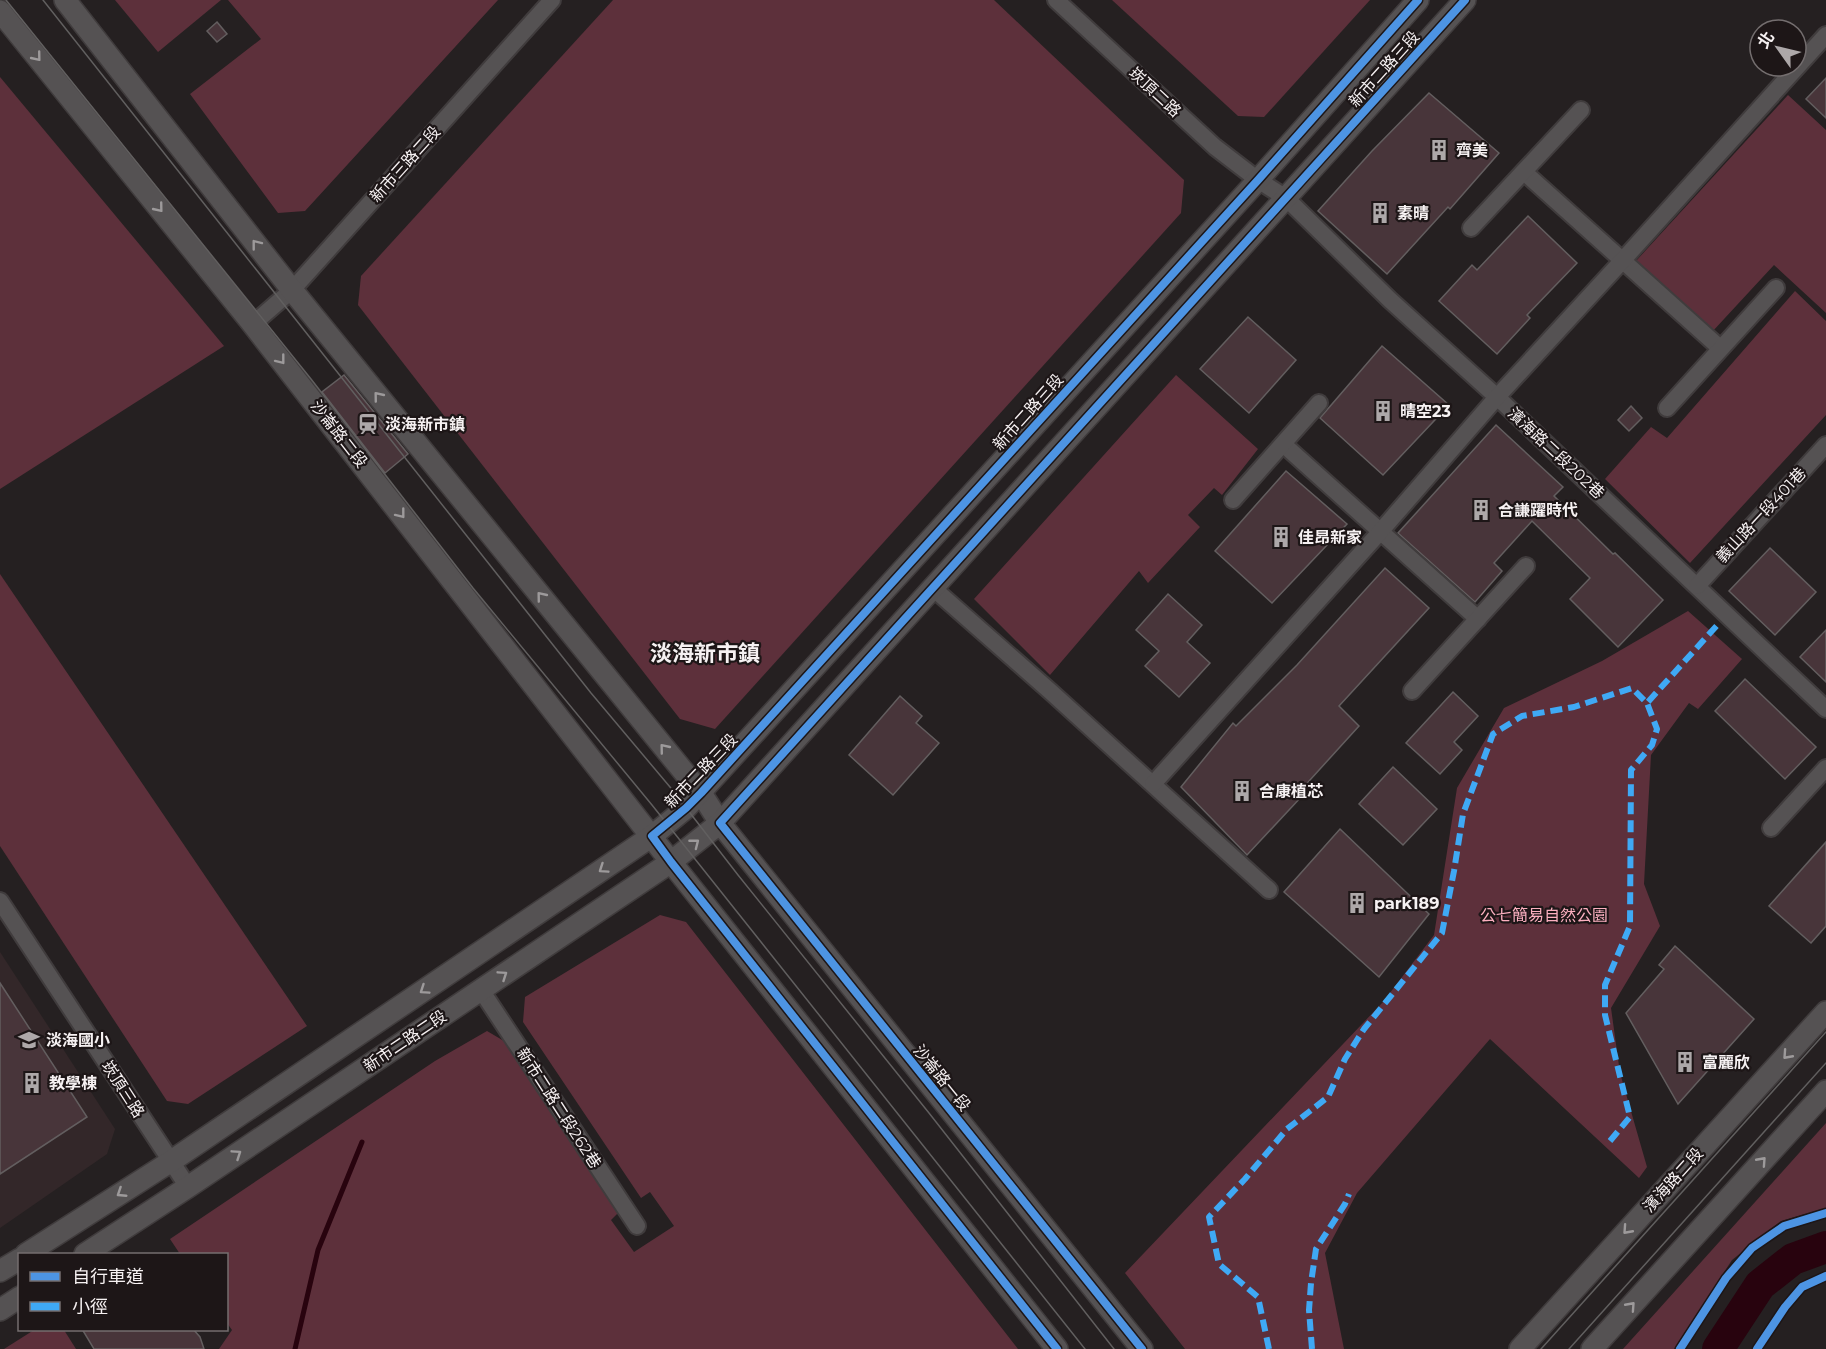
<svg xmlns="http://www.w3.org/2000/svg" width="1826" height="1349" font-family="Montserrat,'Noto Sans TC',sans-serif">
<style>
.built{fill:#332729}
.green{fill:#5d303b}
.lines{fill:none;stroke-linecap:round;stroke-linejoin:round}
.stream{stroke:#28030e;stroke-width:5}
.river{stroke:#28030e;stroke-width:32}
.building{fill:#48353a;stroke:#635e5f;stroke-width:1.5}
.minor-casing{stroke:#403c3d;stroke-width:20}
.tertiary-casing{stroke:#403c3d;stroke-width:24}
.minor{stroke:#555253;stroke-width:16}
.tertiary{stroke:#555253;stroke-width:21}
.tram{stroke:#615f5f;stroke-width:1.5}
.quiet{stroke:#3fa9f5;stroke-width:6;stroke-dasharray:12 6;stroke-linecap:butt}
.cycleway-casing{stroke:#1d1617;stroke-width:11}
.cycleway{stroke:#4d94e3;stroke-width:8}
.oneway{stroke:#9d9a9b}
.labels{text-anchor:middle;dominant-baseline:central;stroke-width:4.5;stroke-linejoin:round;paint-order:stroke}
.street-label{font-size:16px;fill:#f6f1f2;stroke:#1d1617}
.poi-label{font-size:16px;font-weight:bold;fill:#f6f1f2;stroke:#1d1617;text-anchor:start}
.park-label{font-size:16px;fill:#fcb0c0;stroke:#1d1617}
.district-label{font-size:22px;font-weight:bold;fill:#f6f1f2;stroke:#1d1617}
</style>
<rect width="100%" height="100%" fill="#252021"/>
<polygon class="built" points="0,952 115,1129 107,1154 0,1228"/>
<g class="green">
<polygon points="115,0 221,0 158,52"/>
<polygon points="228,0 498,0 305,211 278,213 190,94 261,39"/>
<polygon points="613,0 994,0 1184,180 1181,213 715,729 680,719 358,305 361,276"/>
<polygon points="1112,0 1370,0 1264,117 1238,116"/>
<polygon points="0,77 224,346 0,489"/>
<polygon points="1788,95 1826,130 1826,313 1774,265 1712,332 1635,262"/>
<polygon points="1795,291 1826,321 1826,415 1690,563 1605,479 1651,427 1667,438"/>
<polygon points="1176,375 1258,449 1222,495 1214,488 1188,515 1200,527 1148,583 1139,571 1050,675 974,599"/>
<polygon points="0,574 307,1026 188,1104 167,1101 0,846"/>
<polygon points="1688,611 1742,659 1698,709 1689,703 1651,755 1644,884 1660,926 1611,1008 1620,1073 1647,1167 1639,1178 1490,1039 1357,1193 1325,1253 1344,1349 1185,1349 1125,1273 1383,1002 1434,935 1457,788 1504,708 1602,661"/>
<polygon points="660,915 686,922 1018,1349 219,1349 232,1330 227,1323 226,1254 180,1254 170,1239 435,1061 487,1031 504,1041 618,1213 611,1220 634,1252 674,1226 650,1192 641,1198 523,1022 525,997"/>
<polygon points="1826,1123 1826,1208 1781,1221 1732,1260 1674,1349 1623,1349"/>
<polygon points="34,1330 64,1330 76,1349 4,1349"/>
</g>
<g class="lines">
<polyline class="stream" points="295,1349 318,1250 362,1142"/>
<polyline class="river" points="1718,1349 1760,1285 1793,1259 1826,1247"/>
</g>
<g class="building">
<polygon points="217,22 227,34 217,42 207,31"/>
<polygon points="1826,78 1826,118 1806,99"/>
<polygon points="1429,93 1499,153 1450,209 1448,207 1387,274 1318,211 1372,151"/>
<polygon points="1528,216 1577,263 1527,315 1530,318 1497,354 1439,301 1472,265 1477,270"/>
<polygon points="1248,317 1296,360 1249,413 1200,369"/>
<polygon points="1382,346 1449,405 1383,475 1320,418"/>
<polygon points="344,375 408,454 385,473 322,392"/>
<polygon points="1631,406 1642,418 1629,431 1618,420"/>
<polygon points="1496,425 1563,487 1554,496 1613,554 1615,553 1663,600 1618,647 1570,599 1590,578 1532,521 1494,563 1502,571 1475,602 1398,533"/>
<polygon points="1286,471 1347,524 1272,603 1215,551"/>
<polygon points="1770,548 1816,592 1775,635 1729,591"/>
<polygon points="1385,568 1429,608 1339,706 1359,726 1300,791 1303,795 1247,855 1181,787 1233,723 1236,726 1297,665"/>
<polygon points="1168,594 1202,625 1187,642 1210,663 1179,697 1145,666 1159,651 1136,630"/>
<polygon points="1826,630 1826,682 1800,657"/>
<polygon points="1745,679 1816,747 1785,779 1715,711"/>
<polygon points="1453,692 1478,716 1454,742 1462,750 1440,774 1406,743"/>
<polygon points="900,696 922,716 916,723 939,743 893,795 849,755"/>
<polygon points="1393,767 1437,809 1403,845 1359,804"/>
<polygon points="1340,829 1429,914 1379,977 1284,892"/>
<polygon points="1826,842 1826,926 1811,943 1769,906"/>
<polygon points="1675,946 1754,1019 1678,1104 1626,1013 1664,969 1659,965"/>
<polygon points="0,983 87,1117 0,1174"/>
<polygon points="82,1329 193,1329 200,1337 204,1349 94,1349"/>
</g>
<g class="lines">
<defs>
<g id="minor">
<polyline points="1056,0 1215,147 1258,180 1286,198 1390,300 1497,397 1826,709"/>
<polyline points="1524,172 1720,348"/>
<polyline points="1471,228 1581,110"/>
<polyline points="251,322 261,317 292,290 552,0"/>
<polyline points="1667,408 1776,288"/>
<polyline points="1283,444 1478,619"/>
<polyline points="1233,500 1319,403"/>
<polyline points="1697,586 1826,445"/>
<polyline points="934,589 1051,692 1269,890"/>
<polyline points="1412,691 1526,566"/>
<polyline points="1153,784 1380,532 1497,397 1622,261 1826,35"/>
<polyline points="1771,828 1826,768"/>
<polyline points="0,901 188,1187"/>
<polyline points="481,990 637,1226"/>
</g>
<g id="tertiary">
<polyline points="65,0 292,290 701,793 720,823 1142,1349"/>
<polyline points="0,11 251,322 671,862 1057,1349"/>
<polyline points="26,1254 170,1162 652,836 686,808 1258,180 1418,0"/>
<polyline points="85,1254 188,1187 671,862 720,823 1465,0"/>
<polyline points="0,1271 20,1259"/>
<polyline points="0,1310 20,1297"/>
<polyline points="1520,1349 1826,1012"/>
<polyline points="1592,1349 1826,1091"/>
</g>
</defs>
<use href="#minor" class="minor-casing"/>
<use href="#tertiary" class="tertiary-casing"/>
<use href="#minor" class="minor"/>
<use href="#tertiary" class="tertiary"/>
<g class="tram">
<polyline points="6,0 311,379 473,588 652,805 1085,1349"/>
<polyline points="43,0 591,693 670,787 738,875 929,1113 1114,1349"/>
<polyline points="1541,1349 1826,1032"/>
<polyline points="1569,1349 1826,1063"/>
</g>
<g class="quiet">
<polyline points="1610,1141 1630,1117 1605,1015 1605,985 1630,926 1631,770 1652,745 1657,729 1647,703"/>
<polyline points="1269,1349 1258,1297 1219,1264 1209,1217 1245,1179 1287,1129 1328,1097 1345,1059 1364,1029 1442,933 1454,871 1463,814 1493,734 1522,716 1574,707 1632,688 1647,703 1720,622"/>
<polyline points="1312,1349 1309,1310 1311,1283 1316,1249 1345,1204 1349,1194"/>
</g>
<defs>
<g id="cycleway">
<polyline points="1057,1349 671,862 652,836 686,808 701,793 1258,180 1418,0"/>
<polyline points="1142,1349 720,823 1465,0"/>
<polyline points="1680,1349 1726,1278 1752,1248 1784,1226 1826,1213"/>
<polyline points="1757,1349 1785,1307 1802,1287 1826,1276"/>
</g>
</defs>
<use href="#cycleway" class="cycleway-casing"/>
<use href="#cycleway" class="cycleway"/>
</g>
<defs><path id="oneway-chevron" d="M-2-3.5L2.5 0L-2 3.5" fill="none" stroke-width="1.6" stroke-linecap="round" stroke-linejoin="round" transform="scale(1.5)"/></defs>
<g class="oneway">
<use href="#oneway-chevron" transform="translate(37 57) rotate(51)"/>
<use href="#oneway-chevron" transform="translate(159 208) rotate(51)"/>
<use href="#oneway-chevron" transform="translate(256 244) rotate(-128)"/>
<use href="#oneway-chevron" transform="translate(281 360) rotate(52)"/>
<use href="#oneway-chevron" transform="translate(378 396) rotate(-129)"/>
<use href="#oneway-chevron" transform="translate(401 514) rotate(52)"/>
<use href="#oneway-chevron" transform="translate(541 596) rotate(-129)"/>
<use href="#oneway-chevron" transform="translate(664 748) rotate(-129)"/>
<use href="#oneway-chevron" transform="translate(695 843) rotate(-38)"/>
<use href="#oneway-chevron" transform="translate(603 869) rotate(146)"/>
<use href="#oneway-chevron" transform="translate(503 975) rotate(-34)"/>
<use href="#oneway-chevron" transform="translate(424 990) rotate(146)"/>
<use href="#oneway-chevron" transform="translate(1787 1055) rotate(132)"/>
<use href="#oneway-chevron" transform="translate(237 1154) rotate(-34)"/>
<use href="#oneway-chevron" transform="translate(1762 1161) rotate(-48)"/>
<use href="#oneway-chevron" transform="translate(121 1193) rotate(147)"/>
<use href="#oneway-chevron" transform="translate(1627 1230) rotate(132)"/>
<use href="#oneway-chevron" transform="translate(1631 1306) rotate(-48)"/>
</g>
<defs>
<symbol id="building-bare" viewBox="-9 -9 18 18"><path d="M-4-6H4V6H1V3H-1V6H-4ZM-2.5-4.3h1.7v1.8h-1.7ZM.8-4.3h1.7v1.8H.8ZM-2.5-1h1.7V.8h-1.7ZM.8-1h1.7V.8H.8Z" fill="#ada8a9" stroke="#1d1617" stroke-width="2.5" paint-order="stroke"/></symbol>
<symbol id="station-bare" viewBox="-9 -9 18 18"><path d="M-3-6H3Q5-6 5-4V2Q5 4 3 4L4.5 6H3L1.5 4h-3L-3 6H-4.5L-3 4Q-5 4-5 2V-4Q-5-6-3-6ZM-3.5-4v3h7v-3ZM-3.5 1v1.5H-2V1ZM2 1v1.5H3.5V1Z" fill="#ada8a9" stroke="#1d1617" stroke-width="2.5" paint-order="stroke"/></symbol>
<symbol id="school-bare" viewBox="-9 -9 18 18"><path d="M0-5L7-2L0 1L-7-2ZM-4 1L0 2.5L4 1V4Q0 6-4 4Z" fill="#ada8a9" stroke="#1d1617" stroke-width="2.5" paint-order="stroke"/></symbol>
</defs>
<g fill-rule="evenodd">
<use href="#building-bare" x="1424" y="135" width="30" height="30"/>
<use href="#building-bare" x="1365" y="198" width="30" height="30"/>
<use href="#building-bare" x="1368" y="396" width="30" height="30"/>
<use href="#station-bare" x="353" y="409" width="30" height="30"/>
<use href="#building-bare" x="1466" y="495" width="30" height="30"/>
<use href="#building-bare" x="1266" y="522" width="30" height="30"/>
<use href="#building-bare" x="1227" y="776" width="30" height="30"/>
<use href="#building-bare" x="1342" y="888" width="30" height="30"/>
<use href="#school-bare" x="14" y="1025" width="30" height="30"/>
<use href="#building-bare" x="1670" y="1047" width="30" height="30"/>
<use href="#building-bare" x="17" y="1068" width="30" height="30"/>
</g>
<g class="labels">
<g class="street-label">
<text transform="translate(1384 69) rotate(-48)">新市二路三段</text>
<text transform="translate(1155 92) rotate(43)">崁頂二路</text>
<text transform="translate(405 164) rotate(-48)">新市三路二段</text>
<text transform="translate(1028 412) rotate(-48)">新市二路三段</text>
<text transform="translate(339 434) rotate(52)">沙崙路二段</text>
<text transform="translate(1556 453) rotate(43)">濱海路二段202巷</text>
<text transform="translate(1761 515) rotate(-47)">義山路一段401巷</text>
<text transform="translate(701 771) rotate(-46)">新市二路三段</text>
<text transform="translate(405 1041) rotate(-34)">新市二路二段</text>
<text transform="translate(942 1078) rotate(51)">沙崙路一段</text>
<text transform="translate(123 1089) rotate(57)">崁頂三路</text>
<text transform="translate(559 1108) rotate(57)">新市二路二段262巷</text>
<text transform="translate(1673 1180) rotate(-48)">濱海路二段</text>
</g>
<g class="poi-label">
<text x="1456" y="150">齊美</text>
<text x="1397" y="213">素晴</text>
<text x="1400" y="411">晴空23</text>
<text x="385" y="424">淡海新市鎮</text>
<text x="1498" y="510">合謙躍時代</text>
<text x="1298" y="537">佳昂新家</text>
<text x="1259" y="791">合康植芯</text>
<text x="1374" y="903">park189</text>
<text x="46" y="1040">淡海國小</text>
<text x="1702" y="1062">富麗欣</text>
<text x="49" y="1083">教學棟</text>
</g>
<g class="park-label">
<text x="1544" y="915">公七簡易自然公園</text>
</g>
<g class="district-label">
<text x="705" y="653">淡海新市鎮</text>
</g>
</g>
<rect x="18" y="1253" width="210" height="78" fill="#1d1617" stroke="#746e6f" stroke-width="1.5"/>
<rect x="30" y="1272" width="30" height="9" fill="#4d94e3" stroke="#746e6f" stroke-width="1.5"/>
<text x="72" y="1283" font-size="18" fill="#f6f1f2">自行車道</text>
<rect x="30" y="1302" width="30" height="9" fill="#3fa9f5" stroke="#746e6f" stroke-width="1.5"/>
<text x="72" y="1313" font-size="18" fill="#f6f1f2">小徑</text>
<g transform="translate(1778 48) rotate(304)"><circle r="28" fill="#1d1617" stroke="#746e6f" stroke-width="1.5"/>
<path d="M0-4.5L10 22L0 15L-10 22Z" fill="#ada8a9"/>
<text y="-9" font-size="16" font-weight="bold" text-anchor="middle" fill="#f6f1f2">北</text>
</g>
</svg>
